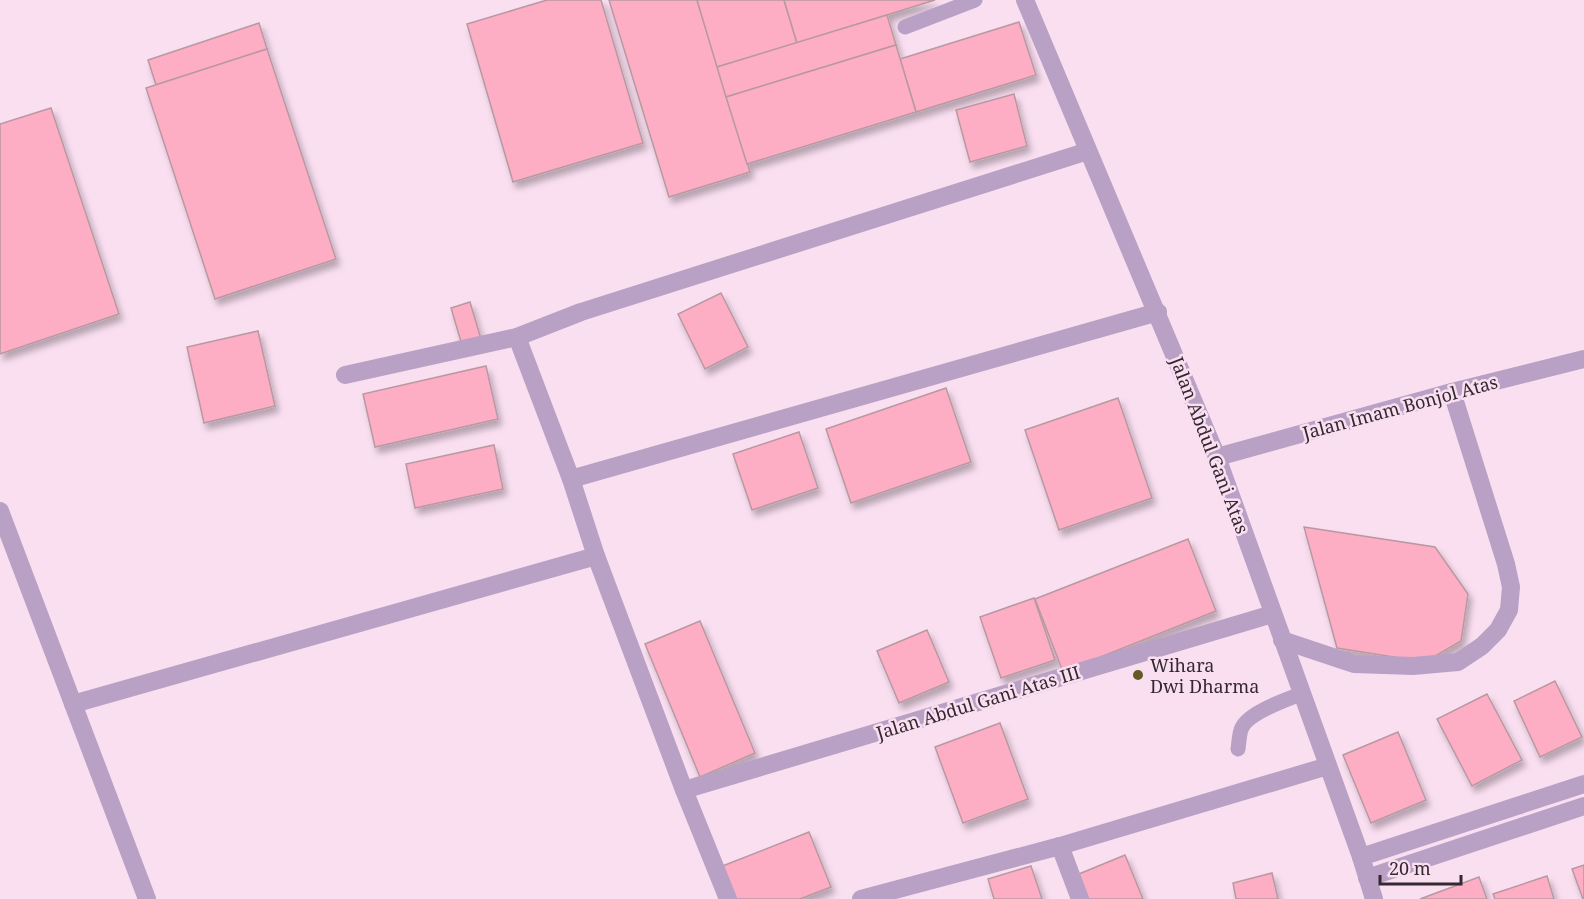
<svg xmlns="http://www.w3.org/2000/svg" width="1584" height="899" font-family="'Noto Serif',serif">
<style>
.building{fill:#fdadc4;stroke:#b899a1;stroke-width:1.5;filter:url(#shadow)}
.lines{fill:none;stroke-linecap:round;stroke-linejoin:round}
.service{stroke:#b8a1c4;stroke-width:15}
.minor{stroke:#b8a1c4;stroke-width:18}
.tertiary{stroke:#b8a1c4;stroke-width:18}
.poi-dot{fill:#655925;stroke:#fadff1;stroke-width:2}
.labels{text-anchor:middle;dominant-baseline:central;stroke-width:5;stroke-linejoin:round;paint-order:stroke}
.street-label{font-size:18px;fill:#342931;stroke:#fadff1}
.poi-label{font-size:18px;fill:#342931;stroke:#fadff1;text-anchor:start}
</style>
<defs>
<filter id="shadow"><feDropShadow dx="3.5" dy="6" stdDeviation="3" flood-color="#0004"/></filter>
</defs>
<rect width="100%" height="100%" fill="#fadff1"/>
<g class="building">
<polygon points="547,0 601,0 643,143 513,182 467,24"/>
<polygon points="609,0 697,0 750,172 669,197"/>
<polygon points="697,0 784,0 797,43 717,67"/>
<polygon points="784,0 935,0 797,43"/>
<polygon points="887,15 896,45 726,97 717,67"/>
<polygon points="1019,22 1036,75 916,112 900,59"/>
<polygon points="259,23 267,49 156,85 148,60"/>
<polygon points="896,45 916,112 747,164 726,97"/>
<polygon points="267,49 336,259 215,299 146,88"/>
<polygon points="1014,94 1027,146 970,162 956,110"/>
<polygon points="51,108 119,314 0,354 0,124"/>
<polygon points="721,293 748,347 705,369 678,314"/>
<polygon points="470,302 481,339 462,345 451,308"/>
<polygon points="258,331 275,406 204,423 187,347"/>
<polygon points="486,366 498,419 375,447 363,394"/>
<polygon points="946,388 971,462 851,503 826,429"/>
<polygon points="1118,398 1152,498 1059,530 1025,430"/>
<polygon points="799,432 818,488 752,510 733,454"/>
<polygon points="494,445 503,489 415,508 406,464"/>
<polygon points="1304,527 1435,547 1468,594 1461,641 1425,662 1337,648"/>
<polygon points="1188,539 1216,611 1063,672 1035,599"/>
<polygon points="1034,598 1055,660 1001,678 980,617"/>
<polygon points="700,621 755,753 700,777 645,644"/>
<polygon points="927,630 949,682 899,703 877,651"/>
<polygon points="1555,681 1582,737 1540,757 1514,701"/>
<polygon points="1487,694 1522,760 1472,786 1437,719"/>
<polygon points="1000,723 1028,799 963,823 935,747"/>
<polygon points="1398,732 1426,800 1371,823 1343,755"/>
<polygon points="809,832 831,887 800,899 733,899 720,867"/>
<polygon points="1125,855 1143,899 1083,899 1074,876"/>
<polygon points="1584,865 1584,899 1583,899 1572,869"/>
<polygon points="1031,866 1042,899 994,899 988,879"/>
<polygon points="1272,873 1278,899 1236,899 1233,883"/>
<polygon points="1547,876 1554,899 1495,899 1493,894"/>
<polygon points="1479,877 1487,899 1420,899"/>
</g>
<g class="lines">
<g class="service">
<polyline points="905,27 975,0"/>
<path d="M1238,749C1239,743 1239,736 1241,730C1246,713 1286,700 1301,694"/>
</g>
<g class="minor">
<polyline points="517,337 571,479 596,556 684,790 728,899"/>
<polyline points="345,375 517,337 581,312 1088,151"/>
<polyline points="1217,457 1452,392 1584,359"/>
<polyline points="571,479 1158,312"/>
<polyline points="0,511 147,899"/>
<polyline points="1282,640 1354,664 1413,666 1458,662 1482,646 1498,630 1509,610 1511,587 1506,564 1452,392"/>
<polyline points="73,704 596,556"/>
<polyline points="684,790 1272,614"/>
<polyline points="1060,846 1080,899"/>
<polyline points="1361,857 1584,784"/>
<polyline points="1367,878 1584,806"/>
<polyline points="861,899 1060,846 1328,766"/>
</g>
<polyline class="tertiary" points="1025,0 1217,457 1361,857 1374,899"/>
</g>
<circle class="poi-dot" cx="1138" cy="675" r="6"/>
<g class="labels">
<g class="street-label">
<text transform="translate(1400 407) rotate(-15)">Jalan Imam Bonjol Atas</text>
<text transform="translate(1210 445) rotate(69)">Jalan Abdul Gani Atas</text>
<text transform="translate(978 702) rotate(-17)">Jalan Abdul Gani Atas III</text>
</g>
<g class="poi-label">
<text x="1150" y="665">Wihara<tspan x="1150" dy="21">Dwi Dharma</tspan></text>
</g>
</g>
<path d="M1380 875v9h81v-9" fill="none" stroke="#342931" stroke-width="3"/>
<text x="1389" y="875" font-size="18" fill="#342931" stroke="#fadff1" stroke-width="4.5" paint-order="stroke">20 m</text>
</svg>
